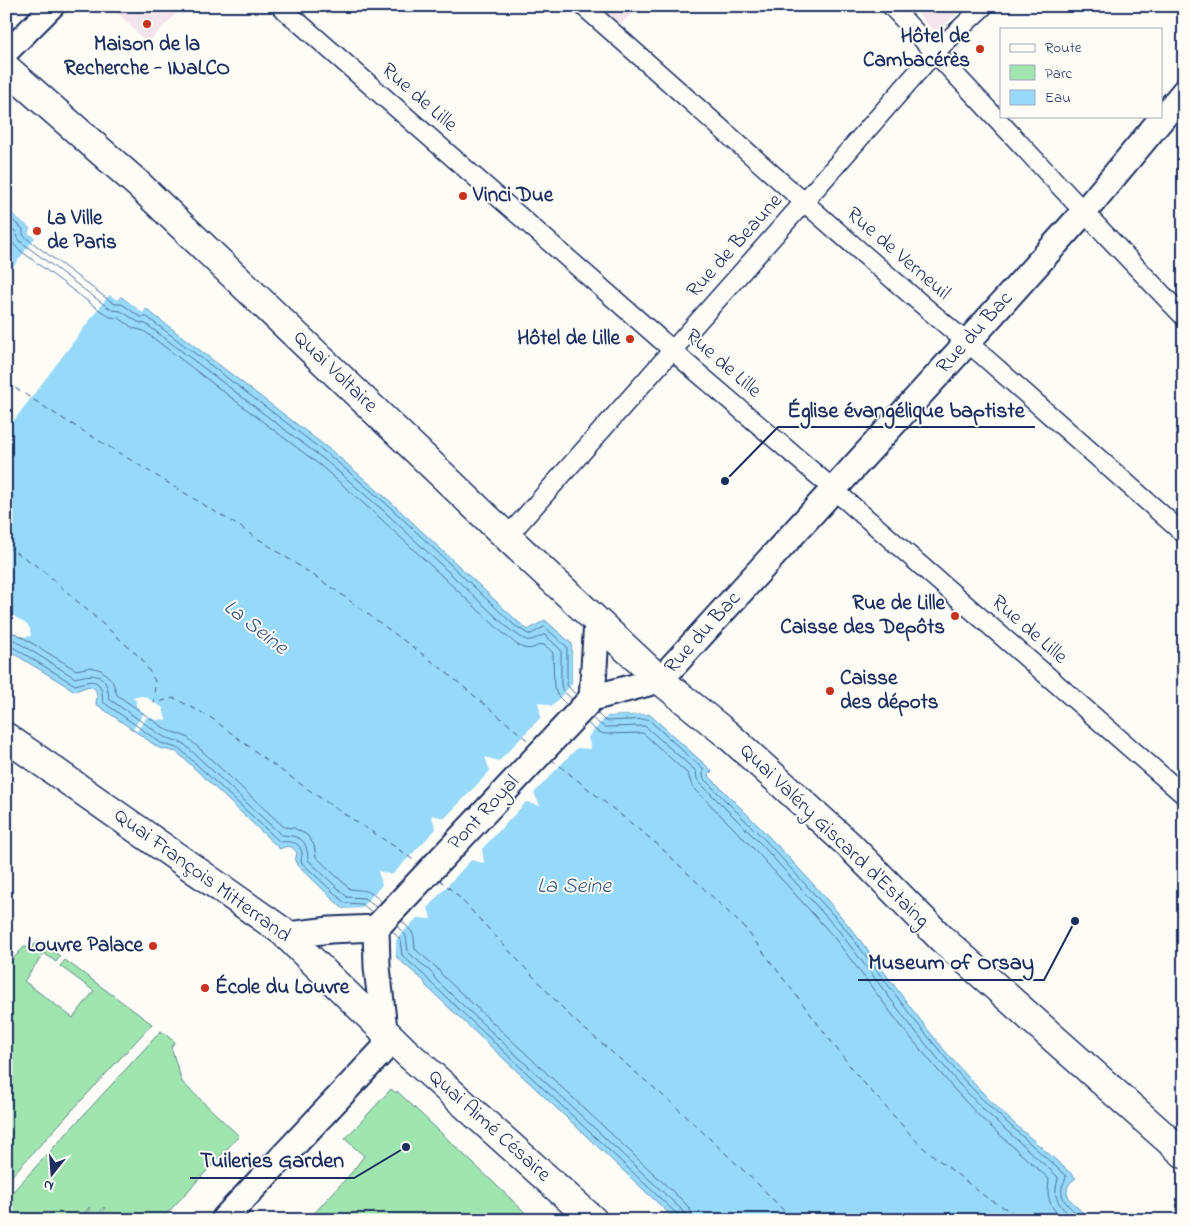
<svg xmlns="http://www.w3.org/2000/svg" width="1190" height="1226" font-family="'Indie Flower',sans-serif">
<style>
.built{fill:#f4e5ec}
.green{fill:#a0e4af;stroke:#5e8a86}
.water{fill:#96d9f8;stroke:#6595ba}
.pier{fill:#fdfcf7}
.lines{fill:none;stroke-linecap:round;stroke-linejoin:round}
.shore{stroke:#4c739c;stroke-width:1}
.ferry{stroke:#3a5a84;stroke-width:1;stroke-dasharray:6 5;stroke-linecap:butt}
.minor-casing{stroke:#1b2f5e;stroke-width:21}
.tertiary-casing{stroke:#1b2f5e;stroke-width:26}
.secondary-casing{stroke:#1b2f5e;stroke-width:29}
.primary-casing{stroke:#1b2f5e;stroke-width:31}
.minor{stroke:#fdfcf7;stroke-width:18}
.tertiary{stroke:#fdfcf7;stroke-width:22}
.secondary{stroke:#fdfcf7;stroke-width:25}
.primary{stroke:#fdfcf7;stroke-width:28}
.poi-dot{fill:#c8321e;stroke:#fdfcf7;stroke-width:2}
.labels{text-anchor:middle;dominant-baseline:central;stroke-width:4;stroke-linejoin:round;paint-order:stroke}
.poi-label{font-size:21px;font-weight:bold;fill:#1b2f5e;stroke:#fdfcf7;text-anchor:end}
.street-label{font-size:21px;fill:#1b2f5e;stroke:#fdfcf7}
.water-label{font-size:22px;font-style:italic;fill:#3a5a84;stroke:#fdfcf7}
.leader{fill:none;stroke:#1b2f5e;stroke-width:2}
.callout-dot{fill:#1b2f5e;stroke:#fdfcf7;stroke-width:2}
.callout-label{font-size:22px;text-anchor:middle;font-weight:bold;fill:#1b2f5e;stroke:#fdfcf7;stroke-width:4;stroke-linejoin:round;paint-order:stroke}
</style>
<rect width="100%" height="100%" fill="#fdfcf7"/>
<filter id="ink" filterUnits="userSpaceOnUse"><feTurbulence type="fractalNoise" baseFrequency=".02" numOctaves="2"/><feDisplacementMap in="SourceGraphic" scale="10" xChannelSelector="R" yChannelSelector="G"/><feConvolveMatrix kernelMatrix="1 2 1 2 8 2 1 2 1" color-interpolation-filters="sRGB"/></filter>
<g filter="url(#ink)">
<g class="built">
<polygon points="111,6 184,6 147,43"/>
<polygon points="600,6 639,6 620,25"/>
<polygon points="911,6 964,6 940,29 932,29"/>
</g>
<g class="green">
<polygon points="39,941 60,956 56,962 44,953 24,981 73,1018 94,991 60,966 65,960 152,1024 6,1182 6,966 24,947 31,947"/>
<polygon points="161,1031 175,1042 171,1047 182,1082 239,1136 161,1220 97,1220 105,1209 104,1207 95,1220 82,1220 90,1208 89,1207 80,1220 6,1220 6,1199"/>
<polygon points="391,1089 396,1093 397,1091 533,1220 308,1220 352,1172 364,1156 345,1139"/>
</g>
<path class="water" d="M6,203L12,206L9,211L30,228L28,233L117,300L120,296L143,312L146,309L333,452L393,504L517,621L528,630L545,620L572,644V684L607,716L649,714L712,771L708,775C756,823 805,872 848,925C892,980 931,1040 981,1091C1010,1122 1044,1149 1076,1178C1053,1193 1080,1209 1092,1220H676L426,986L424,981L396,957L395,940L361,908L343,909L295,862L297,853C292,845 287,845 280,849L177,752L159,748L96,704L97,696L96,690L91,686L86,687L75,691L6,649Z"/>
<g class="pier">
<polygon points="13,204 14,207 12,210 32,226 33,229 31,232 36,236 117,296 119,294 121,294 142,309 145,307 147,307 143,313 121,296 117,300 109,295 6,431 6,276 35,238 28,233 30,228 9,211"/>
<polygon points="6,611 28,625 30,629 31,636 22,637 12,632 6,641"/>
<polygon points="572,644 575,647 574,683 608,713 646,712 649,714 607,716 588,737 591,749 577,748 534,793 540,806 526,802 482,849 484,863 471,860 428,907 431,919 417,918 396,940 396,960 394,957 393,941 360,911 343,911 340,909 361,908 382,885 378,871 392,875 436,829 431,815 445,818 490,771 485,757 499,761 541,717 538,702 552,706 572,684"/>
<polygon points="135,696 137,697 141,696 146,697 163,708 166,720 164,720 162,719 159,720 155,720 148,716 137,731 133,729 144,713 136,706 136,700 133,699"/>
</g>
<g class="lines">
<g class="shore">
<polyline points="6,215 23,229 23,234 25,237 106,298 115,304 122,304 140,317 147,317 330,456 390,507 514,625 528,634 531,634 544,627 546,628 567,647 567,685 576,695"/>
<path d="M6,223L16,232L18,238L21,242L102,303L112,310L121,311L138,322L146,324L326,461L385,512L510,630C526,639 524,645 543,635H545L561,650V686L563,691L572,699"/>
<path d="M6,233C11,237 12,243 17,248L98,309L110,317L119,318L133,328L144,331L321,466L380,518L506,636C512,640 517,646 524,648C540,652 537,635 553,653L554,688L558,696L567,705"/>
<path d="M6,631L17,634L76,670L91,667L101,670L112,680L117,695L167,730L187,737L284,827L294,828L307,835L314,845L316,857L350,889C367,891 368,889 382,902"/>
<path d="M6,639L14,640L75,678C87,675 102,671 107,687C108,691 109,696 109,699L164,737L183,743L281,835C301,836 307,839 308,860L347,897L364,898L376,907"/>
<path d="M6,645L11,646L75,685C84,683 97,676 101,689C103,693 102,698 103,702L161,743L180,749L280,842C288,841 301,841 302,854C302,856 301,859 301,862L345,903L362,904L372,912"/>
<path d="M597,713L604,720L607,721L648,719L703,769V776L704,779L765,840L844,927L916,1022L963,1079L990,1107L1066,1176C1066,1180 1063,1183 1062,1187C1059,1202 1075,1211 1085,1220"/>
<path d="M592,718L601,725L605,727L645,726L696,771L697,779L700,783L761,844L839,931L911,1026L958,1083L985,1111L1058,1177C1058,1181 1056,1185 1056,1189C1054,1203 1066,1211 1075,1220"/>
<path d="M587,723L597,731L604,734L643,733L688,774L691,783L694,788L755,850L833,936L905,1031L953,1088L980,1117L1049,1179C1049,1183 1048,1187 1048,1191C1048,1204 1055,1212 1064,1220"/>
<polyline points="402,921 412,932 414,937 415,949 437,968 442,975 686,1204 691,1211 693,1220"/>
<polyline points="397,926 406,936 408,952 432,973 436,980 681,1209 684,1214 685,1220"/>
<polyline points="392,931 400,939 402,955 427,978 431,983 677,1214 679,1220"/>
</g>
<g class="ferry">
<polyline points="6,382 57,415 242,528 334,589 441,668 532,744"/>
<polyline points="6,546 40,568 142,659 155,681 154,703 174,698 210,717 272,764 332,806 397,848 420,865"/>
<polyline points="551,759 657,844 745,928 856,1074 920,1145 987,1198 1026,1220"/>
<polyline points="439,879 457,895 573,1019 674,1105 760,1186 793,1220"/>
</g>
<defs>
<g id="minor">
<polyline points="280,6 661,340 673,350 684,361 817,475 1184,795"/>
<path d="M583,6C716,123 846,242 982,355L1184,534"/>
<polyline points="891,6 1084,212 1184,317"/>
<polyline points="507,537 811,194 935,52 984,6"/>
</g>
<polyline id="tertiary" points="6,53 53,6"/>
<g id="secondary">
<polyline points="592,698 597,621"/>
<polyline points="288,935 330,930 376,928 592,698 660,680 955,356 1084,212 1184,92"/>
<path d="M225,1218C279,1161 333,1104 386,1047L377,967L376,928"/>
</g>
<g id="primary">
<polyline points="6,68 138,184 507,537 631,653 660,680 728,735 848,844 942,939 1184,1154"/>
<polyline points="6,737 282,931 407,1053 424,1068 593,1220"/>
</g>
</defs>
<use href="#minor" class="minor-casing"/>
<use href="#tertiary" class="tertiary-casing"/>
<use href="#secondary" class="secondary-casing"/>
<use href="#primary" class="primary-casing"/>
<use href="#minor" class="minor"/>
<use href="#tertiary" class="tertiary"/>
<use href="#secondary" class="secondary"/>
<use href="#primary" class="primary"/>
</g>
</g>
<g class="poi-dot">
<circle cx="147" cy="24" r="5"/>
<circle cx="980" cy="49" r="5"/>
<circle cx="463" cy="196" r="5"/>
<circle cx="37" cy="231" r="5"/>
<circle cx="630" cy="339" r="5"/>
<circle cx="955" cy="616" r="5"/>
<circle cx="830" cy="691" r="5"/>
<circle cx="153" cy="946" r="5"/>
<circle cx="205" cy="988" r="5"/>
</g>
<g class="labels">
<g class="poi-label">
<text x="970" y="37">Hôtel de<tspan x="970" dy="24">Cambacérès</tspan></text>
<text x="147" y="45" text-anchor="middle">Maison de la<tspan x="147" dy="24">Recherche - INaLCO</tspan></text>
<text x="473" y="196" text-anchor="start">Vinci Due</text>
<text x="47" y="219" text-anchor="start">La Ville<tspan x="47" dy="24">de Paris</tspan></text>
<text x="620" y="339">Hôtel de Lille</text>
<text x="945" y="604">Rue de Lille<tspan x="945" dy="24">Caisse des Depôts</tspan></text>
<text x="840" y="679" text-anchor="start">Caisse<tspan x="840" dy="24">des dépots</tspan></text>
<text x="143" y="946">Louvre Palace</text>
<text x="215" y="988" text-anchor="start">École du Louvre</text>
</g>
<g class="street-label">
<text transform="translate(419 98) rotate(41)">Rue de Lille</text>
<text transform="translate(735 246) rotate(-48)">Rue de Beaune</text>
<text transform="translate(898 254) rotate(41)">Rue de Verneuil</text>
<text transform="translate(975 333) rotate(-48)">Rue du Bac</text>
<text transform="translate(723 364) rotate(41)">Rue de Lille</text>
<text transform="translate(335 372) rotate(44)">Quai Voltaire</text>
<text transform="translate(1029 630) rotate(41)">Rue de Lille</text>
<text transform="translate(703 633) rotate(-48)">Rue du Bac</text>
<text transform="translate(484 813) rotate(-47)">Pont Royal</text>
<text transform="translate(834 836) rotate(44)">Quai Valéry Giscard d'Estaing</text>
<text transform="translate(202 876) rotate(36)">Quai François Mitterrand</text>
<text transform="translate(489 1126) rotate(42)">Quai Aimé Césaire</text>
</g>
<g class="water-label">
<text transform="translate(255 628) rotate(38)">La Seine</text>
<text x="574" y="887">La Seine</text>
</g>
</g>
<path class="leader" d="M725 481L778 427H1035M1075 921L1044 980H858M406 1147L354 1178H190"/>
<g class="callout-dot">
<circle cx="725" cy="481" r="5"/>
<circle cx="1075" cy="921" r="5"/>
<circle cx="406" cy="1147" r="5"/>
</g>
<g class="callout-label">
<text x="906" y="417">Église évangélique baptiste</text>
<text x="951" y="969">Museum of Orsay</text>
<text x="272" y="1167">Tuileries Garden</text>
</g>
<rect width="1190" height="1226" fill="none" stroke="#fdfcf7" stroke-width="25"/>
<rect x="12" y="12" width="1165" height="1201" fill="none" stroke="#1b2f5e" stroke-width="2" filter="url(#ink)"/>
<rect x="1000" y="28" width="162" height="90" fill="#fdfcf7" stroke="#a3aaba"/>
<rect x="1010" y="44" width="25" height="8" fill="#fdfcf7" stroke="#a3aaba"/>
<text x="1045" y="52" font-size="15" fill="#1b2f5e">Route</text>
<rect x="1010" y="65" width="25" height="15" fill="#a0e4af" stroke="#a3aaba"/>
<text x="1045" y="78" font-size="15" fill="#1b2f5e">Parc</text>
<rect x="1010" y="90" width="25" height="15" fill="#96d9f8" stroke="#a3aaba"/>
<text x="1045" y="102" font-size="15" fill="#1b2f5e">Eau</text>
<g transform="translate(52 1174) rotate(197)" stroke="#fdfcf7" stroke-width="4" paint-order="stroke">
<path d="M0-4L9 19L0 12L-9 19Z" fill="#1b2f5e"/>
<text y="-8" font-size="14" font-weight="bold" text-anchor="middle" fill="#1b2f5e">N</text>
</g>
</svg>
